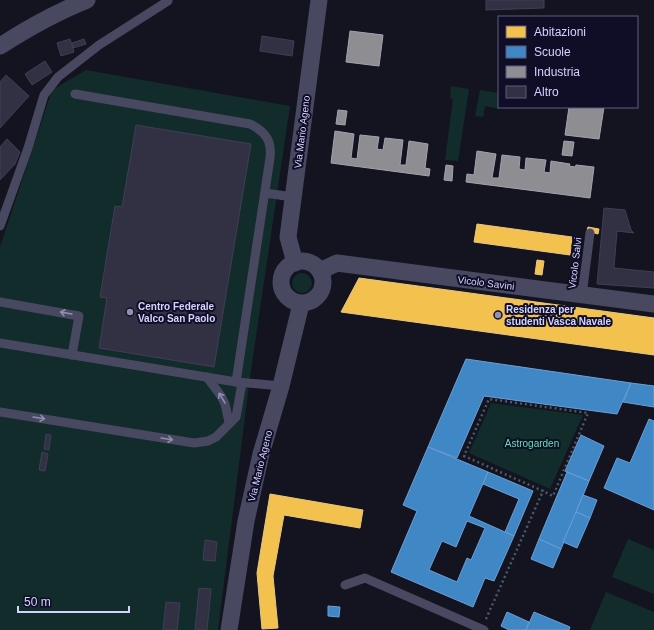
<svg xmlns="http://www.w3.org/2000/svg" width="654" height="630" font-family="Helvetica,sans-serif">
<style>
.green{fill:#112c2a}
.homes{fill:#f2c14e;stroke:#e9c683}
.schools{fill:#3f88c5;stroke:#6c9ed6;fill-rule:evenodd}
.industry{fill:#8d8d92;stroke:#a2a2b3}
.building{fill:#323143;stroke:#403e55}
.lines{fill:none;stroke-linecap:round;stroke-linejoin:round}
.path{stroke:#485b67;stroke-width:2.5;stroke-dasharray:2 3;stroke-linecap:butt}
.service{stroke:#484961;stroke-width:9}
.minor{stroke:#484961;stroke-width:17}
.oneway{stroke:#8e8eb0}
.poi-dot{fill:#9190b1;stroke:#100e26;stroke-width:1.5}
.labels{text-anchor:middle;dominant-baseline:central;stroke-width:4;stroke-linejoin:round;paint-order:stroke}
.street-label{font-size:10px;fill:#d4d3ff;stroke:#100e26}
.poi-label{font-size:10px;font-weight:bold;fill:#d4d3ff;stroke:#100e26;text-anchor:start}
.park-label{font-size:10px;fill:#59e5b5;stroke:#100e26}
</style>
<rect width="100%" height="100%" fill="#141420"/>
<g class="green">
<polygon points="86,70 290,106 250,377 218,630 0,630 0,247 52,90"/>
<polygon points="451,86 469,89 458,161 445,160 453,99 450,98"/>
<polygon points="480,90 499,93 499,109 485,106 483,117 475,116"/>
<circle cx="302" cy="283" r="10"/>
<polygon points="491,403 583,415 550,489 469,453"/>
<polygon points="628,539 654,550 654,594 612,577"/>
<polygon points="606,592 654,612 654,630 590,630"/>
</g>
<g class="homes">
<polygon points="477,224 572,237 570,255 474,242"/>
<polygon points="588,227 599,229 598,234 587,231"/>
<polygon points="537,260 544,261 542,275 535,274"/>
<polygon points="359,278 654,318 654,355 341,312"/>
<polygon points="270,494 363,510 360,528 284,515 273,576 278,628 262,629 257,573"/>
</g>
<g class="schools">
<polygon points="466,359 631,383 617,414 484,396 457,458 428,447"/>
<polygon points="631,383 654,386 654,407 623,402"/>
<polygon points="649,419 654,421 654,510 604,488 617,458 630,463"/>
<polygon points="581,435 604,446 589,481 565,471"/>
<path d="M428,447L488,472L469,516L514,536L494,581L485,578L473,607L391,572L417,511L403,505ZM467,521L485,528L471,560L467,558L457,582L429,570L442,541L456,547Z"/>
<polygon points="488,472 533,491 514,536 505,532 519,499 483,484"/>
<polygon points="567,472 589,481 561,549 539,539"/>
<polygon points="583,495 597,500 590,518 576,512"/>
<polygon points="576,512 590,518 577,548 563,542"/>
<polygon points="539,539 561,549 553,568 531,559"/>
<polygon points="328,606 340,607 339,617 328,616"/>
<polygon points="507,612 529,622 526,630 509,630 501,626"/>
<polygon points="534,612 570,627 569,630 526,630"/>
</g>
<g class="industry">
<polygon points="350,31 383,35 379,66 346,62"/>
<polygon points="569,107 604,107 599,139 565,135"/>
<polygon points="338,110 347,111 345,125 336,124"/>
<polygon points="335,131 354,134 351,158 357,159 360,135 379,137 377,149 383,150 385,138 403,140 400,165 406,165 409,141 428,144 425,168 430,169 429,176 331,163"/>
<polygon points="564,141 574,142 572,156 562,155"/>
<polygon points="477,151 496,154 492,178 499,178 502,155 520,157 519,169 525,170 526,158 546,160 544,172 550,173 551,161 570,164 569,166 575,167 576,165 594,167 590,198 466,182 467,174 474,175"/>
<polygon points="446,165 453,166 452,181 444,180"/>
</g>
<g class="building">
<polygon points="486,0 544,0 544,8 486,10"/>
<polygon points="262,36 294,41 292,56 260,51"/>
<polygon points="70,39 74,52 61,56 57,43"/>
<polygon points="84,39 86,44 73,48 72,43"/>
<polygon points="45,61 52,72 32,85 25,74"/>
<polygon points="6,75 29,96 0,128 0,82"/>
<polygon points="136,125 251,144 214,367 99,348 107,298 100,297 115,206 122,207"/>
<polygon points="7,139 20,152 15,164 0,180 0,147"/>
<polygon points="604,208 625,210 631,230 634,233 617,231 614,268 654,272 654,288 597,284"/>
<polygon points="46,434 51,435 49,450 44,449"/>
<polygon points="42,452 48,454 45,471 39,470"/>
<polygon points="205,540 217,542 215,561 203,560"/>
<polygon points="199,588 211,589 207,630 195,630"/>
<polygon points="166,602 180,603 177,630 163,630"/>
</g>
<g class="lines">
<polyline class="path" points="486,619 543,491 464,456 489,399 588,413 553,496 543,491"/>
<g class="service">
<path d="M75,94L250,124C266,132 272,141 270,158L236,382"/>
<polyline points="265,193 293,197"/>
<polyline points="0,226 28,148 44,95 58,77 99,45 168,1 167,0"/>
<polyline points="582,295 590,233"/>
<polyline points="0,302 79,316 72,355"/>
<polyline points="0,343 236,382 281,386"/>
<polyline points="207,377 221,396 225,404 229,422"/>
<polyline points="0,412 194,443 208,441 216,437 236,417 242,383"/>
<polyline points="345,585 365,578 484,630"/>
</g>
<g class="minor">
<path d="M0,46C28,28 57,12 87,0"/>
<circle cx="302" cy="282" r="21"/>
<polyline points="295,263 288,237 319,0"/>
<polyline points="320,271 337,263 654,304"/>
<polyline points="229,630 246,521 261,454 281,386 301,304"/>
</g>
</g>
<defs><path id="oneway-shaft" d="M-6 0H5M1.5-3L5.5 0L1.5 3" fill="none" stroke-width="1.6" stroke-linecap="round" stroke-linejoin="round"/></defs>
<g class="oneway">
<use href="#oneway-shaft" transform="translate(66 313) rotate(-170)"/>
<use href="#oneway-shaft" transform="translate(222 398) rotate(-121)"/>
<use href="#oneway-shaft" transform="translate(39 418) rotate(9)"/>
<use href="#oneway-shaft" transform="translate(167 439) rotate(9)"/>
</g>
<g class="poi-dot">
<circle cx="130" cy="312" r="4"/>
<circle cx="498" cy="315" r="4"/>
</g>
<g class="labels">
<g class="street-label">
<text transform="translate(302 132) rotate(-83)">Via Mario Ageno</text>
<text transform="translate(575 263) rotate(-83)">Vicolo Salvi</text>
<text transform="translate(486 283) rotate(7)">Vicolo Savini</text>
<text transform="translate(260 466) rotate(-76)">Via Mario Ageno</text>
</g>
<g class="poi-label">
<text x="138" y="306">Centro Federale<tspan x="138" dy="12">Valco San Paolo</tspan></text>
<text x="506" y="309">Residenza per<tspan x="506" dy="12">studenti Vasca Navale</tspan></text>
</g>
<g class="park-label">
<text x="532" y="443">Astrogarden</text>
</g>
</g>
<rect x="498" y="16" width="140" height="92" fill="#100e26" stroke="#5e5d7d"/>
<rect x="506" y="26" width="20" height="12" fill="#f2c14e" stroke="#5e5d7d"/>
<text x="534" y="36" font-size="12" fill="#d4d3ff">Abitazioni</text>
<rect x="506" y="46" width="20" height="12" fill="#3f88c5" stroke="#5e5d7d"/>
<text x="534" y="56" font-size="12" fill="#d4d3ff">Scuole</text>
<rect x="506" y="66" width="20" height="12" fill="#8d8d92" stroke="#5e5d7d"/>
<text x="534" y="76" font-size="12" fill="#d4d3ff">Industria</text>
<rect x="506" y="86" width="20" height="12" fill="#323143" stroke="#5e5d7d"/>
<text x="534" y="96" font-size="12" fill="#d4d3ff">Altro</text>
<path d="M18 606v6h111v-6" fill="none" stroke="#d4d3ff" stroke-width="2"/>
<text x="24" y="606" font-size="12" fill="#d4d3ff" stroke="#100e26" stroke-width="3" paint-order="stroke">50 m</text>
</svg>
